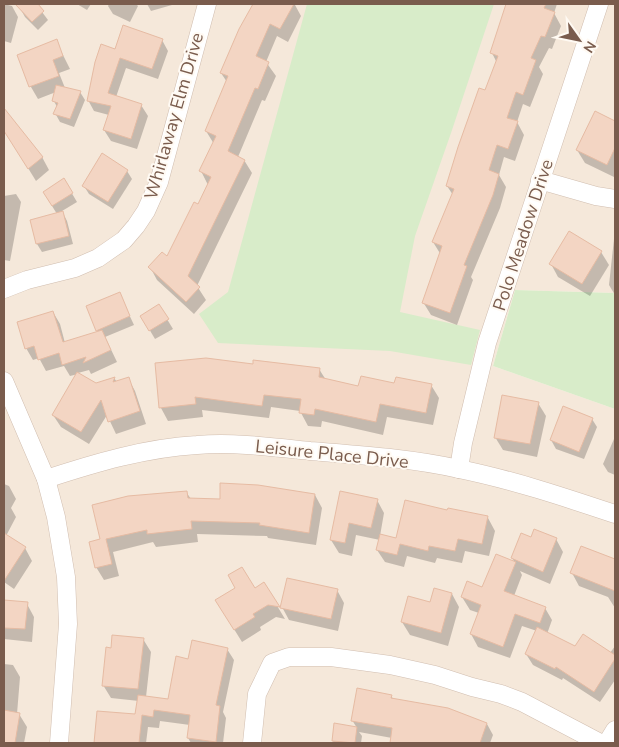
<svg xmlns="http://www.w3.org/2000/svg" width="619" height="747" font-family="'Nunito Sans',sans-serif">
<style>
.residential{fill:#f5e8da}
.green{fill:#d8ecc9}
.shadow{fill:#0003}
.building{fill:#f3d5c3;stroke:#e6bba3}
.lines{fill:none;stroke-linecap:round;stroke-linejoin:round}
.minor-casing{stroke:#d1beb0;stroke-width:19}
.minor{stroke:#fff;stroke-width:18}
.labels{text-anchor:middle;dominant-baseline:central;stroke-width:4;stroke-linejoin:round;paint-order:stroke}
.street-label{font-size:18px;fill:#7a5c4d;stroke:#fffaf3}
</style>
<rect width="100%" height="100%" fill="#fdf6ec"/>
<polygon class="residential" points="4,4 615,4 615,293 515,290 493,366 615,409 615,743 4,743"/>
<g class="green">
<polygon points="307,4 494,4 451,133 415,236 400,312 480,330 471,365 390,351 218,343 199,314 228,292"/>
<polygon points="515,290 615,293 615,409 493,366"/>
</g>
<g class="shadow">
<polygon points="4,4 12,6 18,17 11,43 4,41"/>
<polygon points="25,4 36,4 48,20 38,30 25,17 20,8"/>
<polygon points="77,4 91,4 87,10"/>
<polygon points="109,4 136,4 138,6 130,22 113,14 108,6"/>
<polygon points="147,4 172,4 172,5 151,11"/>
<polygon points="254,4 296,4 295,5 301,16 288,42 277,36 266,62 276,76 265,101 262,100 238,157 244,160 252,173 197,286 206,300 194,314 157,280 150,267 167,258 198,206 208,185 201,171 214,144 206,131 227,82 221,73 240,30"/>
<polygon points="508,4 557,4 554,13 561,26 552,49 549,48 539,67 543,74 530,107 523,104 517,122 524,135 515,161 504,157 499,175 506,187 500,208 471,277 473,280 457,325 431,315 423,302 441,255 433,242 453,195 447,186 497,63 492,53"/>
<polygon points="162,40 168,51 158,79 126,68 116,97 141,105 148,116 137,149 111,141 104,130 109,115 94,111 88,100 116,50"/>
<polygon points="56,41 70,69 59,73 65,88 80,92 85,100 74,127 60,122 55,113 57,107 54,101 56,92 38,99 31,87 19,55"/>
<polygon points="596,113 615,122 614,177 585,163 577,150"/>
<polygon points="10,118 42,157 49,170 36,181 4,129 4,123"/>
<polygon points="127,171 132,179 113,209 89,194 84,186"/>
<polygon points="64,180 77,202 62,211 67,221 73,244 42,252 37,244 31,221 57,214 44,193"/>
<polygon points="16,194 21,202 10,261 4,260 4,196"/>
<polygon points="614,239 615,239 615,295 609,285"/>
<polygon points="601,252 609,265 590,296 558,277 551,264"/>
<polygon points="119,293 134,325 105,337 117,362 91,374 89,370 78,373 96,384 114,378 117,382 128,378 135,391 146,424 116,434 107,415 89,444 61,427 53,415 78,374 70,376 64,366 46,371 39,358 33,360 26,348 53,312 60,324 65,343 99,332 97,330"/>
<polygon points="159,306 173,329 155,339 142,317"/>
<polygon points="254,365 319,369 326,380 359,387 395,385 431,385 439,398 433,425 387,417 383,435 322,421 321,427 308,426 300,411 271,407 269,418 202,410 203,417 168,421 161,408"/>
<polygon points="538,403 546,416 537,457 503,450 495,437"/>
<polygon points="592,419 597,427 584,459 556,449 551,440"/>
<polygon points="614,439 615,439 615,475 608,472 603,464"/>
<polygon points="4,484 9,486 16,499 11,508 16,517 6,536 25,548 32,561 14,589 4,582"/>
<polygon points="186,492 191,499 221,500 315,495 322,508 316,545 268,538 267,536 197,534 198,542 156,547 153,542 113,552 119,576 104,580 96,567 101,540"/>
<polygon points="341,493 377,500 384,513 380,536 397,540 448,511 488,518 495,531 489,556 465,551 462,563 437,558 435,563 407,556 404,567 385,562 377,550 380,540 356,535 352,556 339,553 331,540"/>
<polygon points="531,539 556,539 563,552 550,584 520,571 522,575 514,596 545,608 552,620 547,634 576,647 610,653 615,646 615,680 600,702 563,678 562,680 533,665 526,654 537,631 522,626 510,658 478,647 471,634 479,613 470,610 462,597 483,588 515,563 512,558"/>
<polygon points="582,547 615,560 615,608 608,597 579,586 572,573"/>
<polygon points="264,584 285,619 276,617 260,627 261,630 242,642 224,613"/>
<polygon points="337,590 344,603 338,631 289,620 282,607"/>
<polygon points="452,594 459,607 448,646 410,635 402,622"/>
<polygon points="4,602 27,604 34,617 32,642 4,639"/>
<polygon points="143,639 151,652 146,697 169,701 189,660 227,649 234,660 223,712 226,718 223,743 191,743 188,738 190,725 160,721 159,728 148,727 146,743 95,743 98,713 137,716 139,701 111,698 103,685 112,649"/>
<polygon points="4,664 13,665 20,677 17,714 19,714 27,727 24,743 4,743"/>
<polygon points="391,696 394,700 487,724 493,735 490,743 391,743 392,738 359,732 362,736 361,743 334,743 333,741 357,728 352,720"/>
</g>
<g class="building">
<polygon points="15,4 38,4 44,11 32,22"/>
<polygon points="253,4 294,4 280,29 270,24 256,56 269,62 258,89 255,88 228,151 245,160 188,276 200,287 186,302 148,267 162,252 167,256 194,202 198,204 211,177 199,171 216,136 205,131 228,76 220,73 239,29"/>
<polygon points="506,4 546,4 544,8 555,12 545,37 541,36 531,58 536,60 523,95 516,92 507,118 518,121 508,149 497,145 489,170 499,174 493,195 464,265 467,266 450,313 422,303 442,246 432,242 454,189 446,186 458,147 479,88 485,90 498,56 490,53"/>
<polygon points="123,25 163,39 152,69 120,58 108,93 142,104 131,139 103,130 111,106 87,101 95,62 101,44 115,49"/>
<polygon points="57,39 63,56 53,60 59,76 29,87 17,55"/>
<polygon points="56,85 81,91 70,119 53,114 58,103 52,101"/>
<polygon points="4,108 43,157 28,169 4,131"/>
<polygon points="595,111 615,121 615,148 607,165 576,150"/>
<polygon points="102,153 128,170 108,202 82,186"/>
<polygon points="64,178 73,193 52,206 43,192"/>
<polygon points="63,211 69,236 36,244 30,220"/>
<polygon points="569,231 602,251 582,284 549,264"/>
<polygon points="120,292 130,316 96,331 86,306"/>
<polygon points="159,304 169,319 149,331 140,316"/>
<polygon points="53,311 63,342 102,330 111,350 83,363 86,357 62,365 59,353 38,360 34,346 25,349 17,322"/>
<polygon points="206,358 253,364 253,360 320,368 319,377 358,386 361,376 394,383 396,377 432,384 426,413 380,404 376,422 315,409 314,415 299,413 301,399 264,395 262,406 195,397 196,404 159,408 155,363"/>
<polygon points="77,372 96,383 115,377 113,382 129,377 140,411 108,422 101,400 81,432 52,415"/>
<polygon points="502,395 539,402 530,444 494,438"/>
<polygon points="563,406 593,418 579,452 550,440"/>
<polygon points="220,483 258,485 315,494 309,533 259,525 260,523 191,521 192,529 147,534 147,530 106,539 112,564 95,568 89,542 100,539 92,505 128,496 187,491 188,498 220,499"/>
<polygon points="340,491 378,499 371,528 349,523 345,543 330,540"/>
<polygon points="405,500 447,510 448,508 488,516 482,544 458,539 455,551 429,546 428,551 400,544 397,555 376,550 380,534 396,538"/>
<polygon points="534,529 557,538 543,572 511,558 521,533 531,537"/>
<polygon points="4,533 26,547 4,581"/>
<polygon points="581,546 615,559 615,591 570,573"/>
<polygon points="496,554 516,562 504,591 546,607 540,623 515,614 503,647 470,634 481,605 461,597 467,581 482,587"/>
<polygon points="242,567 255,588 264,582 280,607 268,605 253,614 255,617 234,630 215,600 235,588 228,575"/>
<polygon points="287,578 338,589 331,619 280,608"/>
<polygon points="434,588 452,593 441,633 401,622 408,596 430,602"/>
<polygon points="4,600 28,602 25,629 4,628"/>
<polygon points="537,627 575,646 583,634 615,655 615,659 594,692 556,667 555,669 525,654"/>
<polygon points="112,635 144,638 138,689 102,686 106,647 111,648"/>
<polygon points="192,640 228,648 216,705 220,706 216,742 187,738 190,715 154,710 153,717 142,715 139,743 94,743 97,711 135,714 138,695 168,699 176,656 188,659"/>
<polygon points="357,688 392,695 391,698 448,708 487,723 480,743 390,743 392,728 351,721"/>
<polygon points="4,710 20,713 15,743 4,743"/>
<polygon points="334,723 357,727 355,743 332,741"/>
</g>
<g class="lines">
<defs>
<g id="minor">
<polyline points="540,180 596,196 615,199"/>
<polyline points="4,289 27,280 75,268 98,258 124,240 136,226 146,211 159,182 207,4"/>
<polyline points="4,381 46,479 56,517 66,577 68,624 59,743"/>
<polyline points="459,469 463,443 487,343 599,4"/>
<path d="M46,479C95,463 145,448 197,445C234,442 272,447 310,451C359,455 410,458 459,469C513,480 564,497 615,514"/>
<polyline points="252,743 257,694 272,663 289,657 331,657 390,665 435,675 472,687 501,694 522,702 600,743"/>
<polyline points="607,743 615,730"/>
</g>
</defs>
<use href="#minor" class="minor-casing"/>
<use href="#minor" class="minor"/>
</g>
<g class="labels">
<g class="street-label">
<text transform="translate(174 116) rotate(-74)">Whirlaway Elm Drive</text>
<text transform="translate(523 235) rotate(-72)">Polo Meadow Drive</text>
<text transform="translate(332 454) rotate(6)">Leisure Place Drive</text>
</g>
</g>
<rect width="619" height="747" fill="none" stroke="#7a5c4d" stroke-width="10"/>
<g transform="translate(579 40) rotate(123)" stroke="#fffaf3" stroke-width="4" paint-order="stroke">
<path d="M0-4L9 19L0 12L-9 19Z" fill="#7a5c4d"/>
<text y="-8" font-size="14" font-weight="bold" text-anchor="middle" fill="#7a5c4d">N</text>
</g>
</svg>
